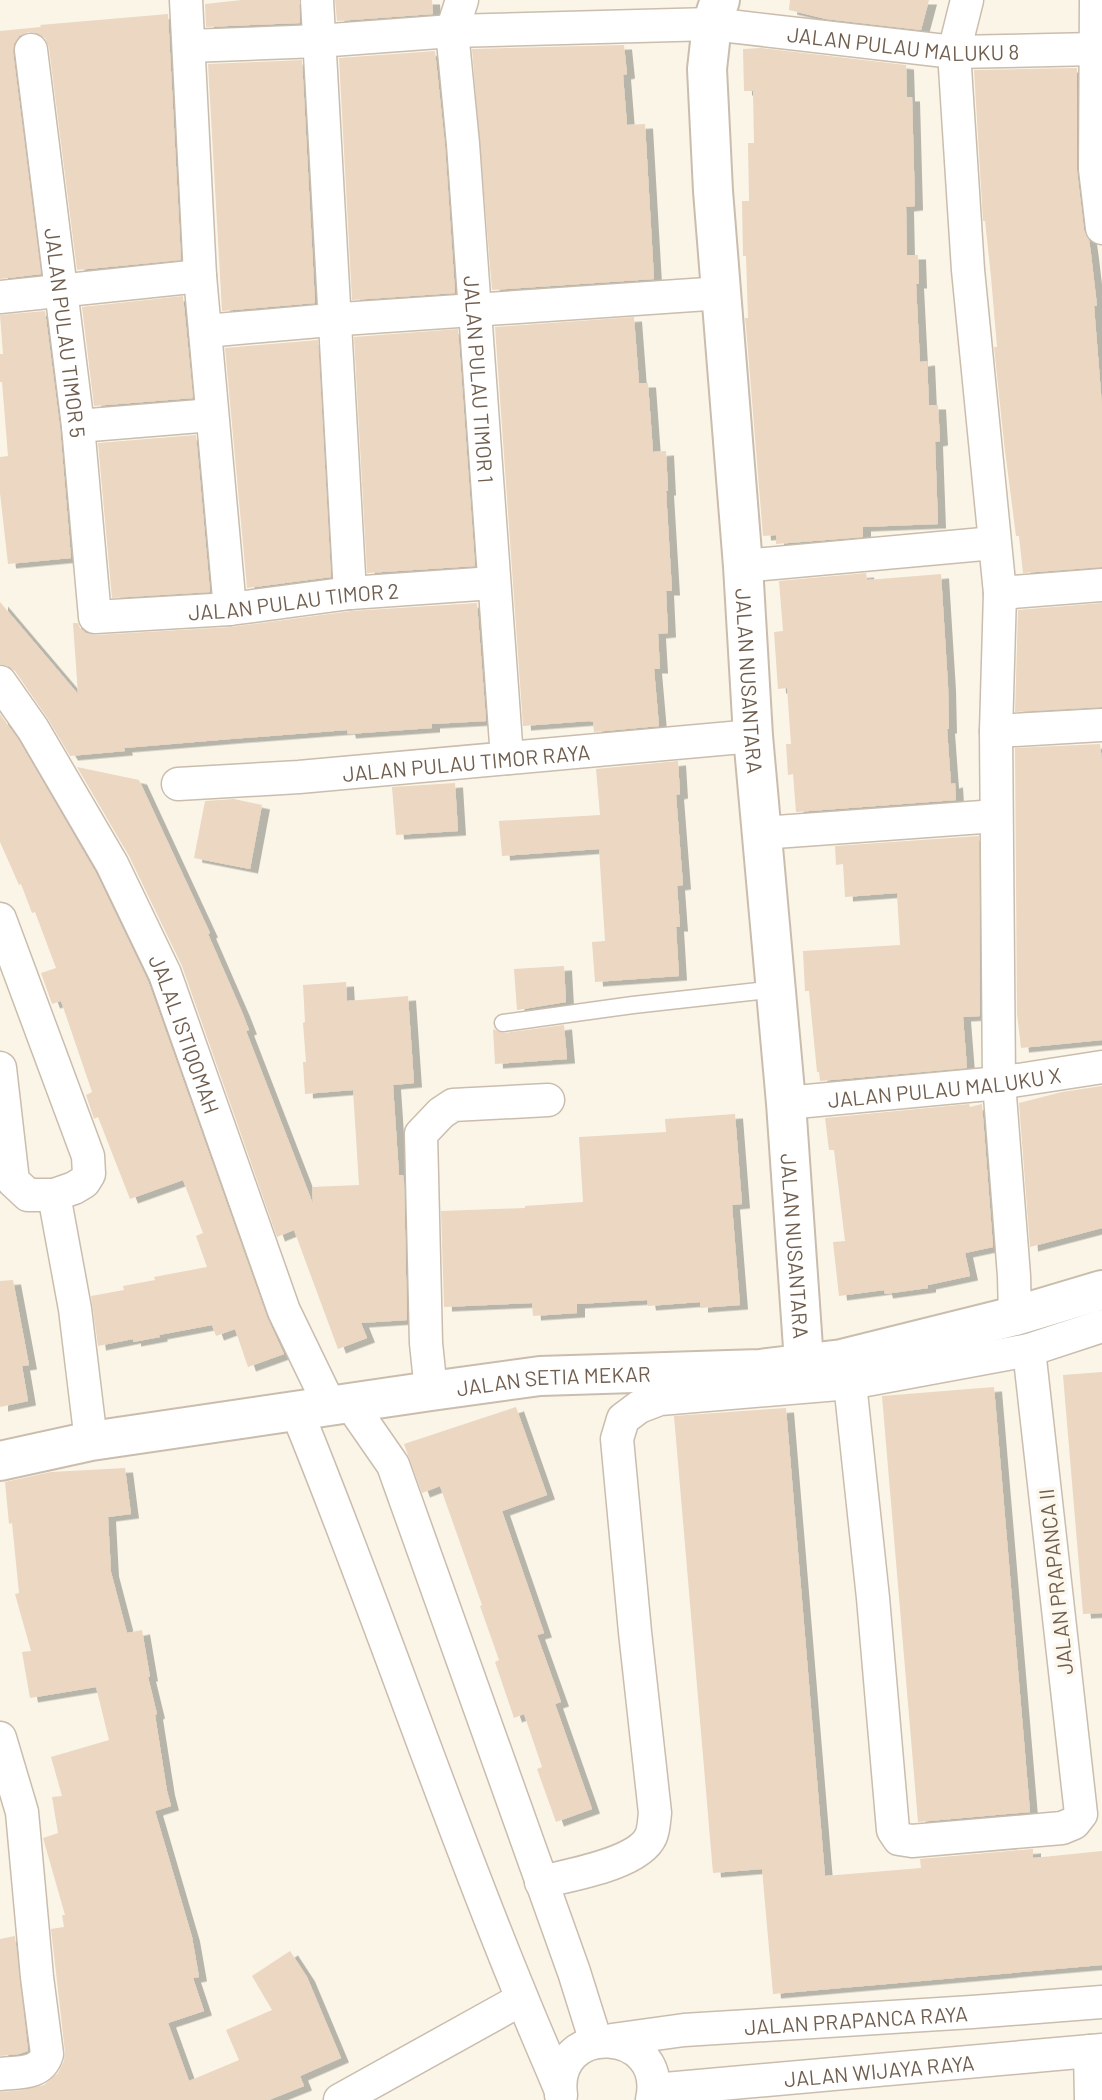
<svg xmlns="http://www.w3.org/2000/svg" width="1102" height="2100" font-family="Barlow,sans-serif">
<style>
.building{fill:#ecd7c2;filter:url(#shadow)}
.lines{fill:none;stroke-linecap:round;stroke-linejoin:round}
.service-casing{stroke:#cabdae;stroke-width:19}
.minor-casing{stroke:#cabdae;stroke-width:35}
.tertiary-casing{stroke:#cabdae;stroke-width:42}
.service{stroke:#fff;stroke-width:16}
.minor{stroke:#fff;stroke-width:32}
.tertiary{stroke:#fff;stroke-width:38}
.labels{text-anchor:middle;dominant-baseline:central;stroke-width:7;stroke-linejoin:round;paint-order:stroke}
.street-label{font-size:21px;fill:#705e4e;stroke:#fdf8ed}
</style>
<defs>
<filter id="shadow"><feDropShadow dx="8" dy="4.5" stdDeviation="0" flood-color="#0004"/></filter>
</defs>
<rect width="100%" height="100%" fill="#faf5e7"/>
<g class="building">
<polygon points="242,0 299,0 300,23 206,27 205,4"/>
<polygon points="335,0 432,0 433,14 337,21"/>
<polygon points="790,0 929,0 921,30 826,19 789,10"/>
<polygon points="168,14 181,260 77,270 49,48 45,38 37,33 29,32 19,36 14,44 13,52 41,274 0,279 0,31 41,27 40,25"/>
<polygon points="624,45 627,74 623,75 627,125 645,124 654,279 492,290 472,49"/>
<polygon points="761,48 906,65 907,97 912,97 915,206 906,207 907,255 918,255 919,284 916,284 920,362 927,361 929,405 938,405 940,441 935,442 938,524 863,527 863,537 776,544 776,535 763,536 746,327 745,318 748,318 746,256 743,256 742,201 749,201 748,143 754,143 753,91 744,91 743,49"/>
<polygon points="435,51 445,146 455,293 352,300 339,58"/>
<polygon points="302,60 315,303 222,311 208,64"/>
<polygon points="1077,68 1077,171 1084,230 1089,240 1091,254 1097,306 1094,306 1102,406 1102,567 1023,573 1019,536 1016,536 1004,443 994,347 997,347 991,277 985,221 983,221 974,70"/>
<polygon points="183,296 193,398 94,406 82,307"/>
<polygon points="45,311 60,428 71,558 8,564 0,493 0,457 8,456 2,382 0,382 0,354 3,354 0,315"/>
<polygon points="634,317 639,383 648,383 653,452 666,451 668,491 666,491 672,591 666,591 668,633 658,634 660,669 654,669 659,726 594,732 593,722 589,721 523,726 495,327"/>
<polygon points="458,329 475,566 367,573 354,337"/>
<polygon points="318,340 331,577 247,588 225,348"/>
<polygon points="196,435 210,592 112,598 98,443"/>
<polygon points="866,573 867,580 941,574 948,686 949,729 947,729 951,784 955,783 956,800 796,812 793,774 788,775 786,744 791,744 787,688 778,689 774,632 783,631 779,581"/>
<polygon points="0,602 78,694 73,623 78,623 80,628 86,633 96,635 231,627 352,611 477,603 486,721 432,724 432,728 348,734 347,730 231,739 124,748 125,751 70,756 48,719 15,671 8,666 0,664"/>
<polygon points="1102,603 1102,707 1015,712 1018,610"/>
<polygon points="0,714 18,739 96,873 148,981 267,1317 284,1354 248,1367 235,1329 216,1336 212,1325 159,1335 160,1337 133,1342 133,1339 98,1346 91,1296 124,1290 123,1286 155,1280 154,1277 207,1267 196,1236 203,1233 183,1180 130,1199 98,1117 94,1119 86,1095 92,1092 61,1001 52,1004 41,973 56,968 35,912 32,913 21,884 19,885 0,842"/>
<polygon points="1100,744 1102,761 1102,1040 1021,1048 1017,1014 1015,748"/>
<polygon points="678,761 680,794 676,795 683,885 677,886 680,927 676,927 679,976 595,982 592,942 605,941 599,849 502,856 499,821 600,815 596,769"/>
<polygon points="77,767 139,780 210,933 208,934 242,1012 249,1030 246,1031 313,1204 312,1187 359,1185 353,1090 305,1094 303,1062 306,1062 303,1023 305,1022 303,985 346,982 347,1001 408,996 414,1083 393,1085 399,1175 403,1175 404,1182 407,1320 361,1323 367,1338 338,1349 294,1230 277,1237 182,966 129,856"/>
<polygon points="455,783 458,831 396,835 392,787"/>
<polygon points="234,799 262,805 250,869 194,858 205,801"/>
<polygon points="979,836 980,1016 963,1017 967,1068 820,1081 819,1072 817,1072 809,991 805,991 803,951 900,945 897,893 845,897 843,864 836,865 835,846"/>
<polygon points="564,966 566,1002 517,1010 514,969"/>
<polygon points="564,1025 567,1059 495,1064 493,1029 504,1033"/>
<polygon points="1102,1086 1102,1228 1030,1247 1019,1103 1062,1092"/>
<polygon points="969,1104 970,1107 982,1104 993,1247 965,1253 970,1276 928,1285 928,1288 885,1294 884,1290 839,1296 833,1242 845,1241 834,1150 829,1150 825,1118"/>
<polygon points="735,1114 742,1204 732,1205 740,1305 700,1308 700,1302 648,1306 647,1300 577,1304 577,1313 533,1316 532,1303 444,1307 441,1211 525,1208 525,1206 583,1202 579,1137 666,1132 665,1119"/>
<polygon points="13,1280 29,1365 22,1366 28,1401 0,1407 0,1281"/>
<polygon points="1102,1372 1102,1613 1083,1614 1063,1375"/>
<polygon points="994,1387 1030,1812 918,1822 882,1396"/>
<polygon points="516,1407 547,1495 502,1511 544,1633 537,1635 561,1702 555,1704 592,1809 556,1822 537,1769 542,1767 524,1714 514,1718 495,1662 499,1660 480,1606 482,1605 440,1486 422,1493 404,1444"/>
<polygon points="786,1408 825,1876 921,1868 920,1859 1033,1849 1033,1858 1102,1851 1102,1965 773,1994 762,1869 713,1873 674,1416"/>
<polygon points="125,1468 131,1514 108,1517 111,1572 127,1633 142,1630 150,1677 148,1677 157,1714 155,1715 167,1791 171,1806 155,1811 192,1937 199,1977 193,1978 204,2011 168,2023 189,2081 239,2060 226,2030 272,2010 252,1976 290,1951 307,1977 341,2058 300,2076 304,2086 269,2100 0,2100 0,2092 24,2090 44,2085 58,2073 64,2061 65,2052 51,1929 64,1927 62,1915 65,1915 43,1838 58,1833 52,1797 62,1796 51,1757 109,1740 96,1687 30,1698 22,1652 31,1651 15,1594 19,1593 12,1523 9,1524 5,1482 51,1472"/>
<polygon points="15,1936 28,2051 19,2054 0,2056 0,1939"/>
</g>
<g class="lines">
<defs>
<polyline id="service" points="503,1023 633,1005 776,989"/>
<g id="minor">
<polyline points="186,0 200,276 230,609"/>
<polyline points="317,0 350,593"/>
<path id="s1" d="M462,0L452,31L463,144L507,758"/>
<polyline points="967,0 954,52 968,270 1000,593 996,731 999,1083 1014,1276 1015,1316"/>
<polyline points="1096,0 1095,169 1102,228"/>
<path id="s2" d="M189,46L318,41L452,31L712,24L954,52L1096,49"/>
<path id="s3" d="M31,50L78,426L95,617L230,609L350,593L493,583"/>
<polyline points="0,297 200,276"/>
<polyline points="205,331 342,319 722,293"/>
<polyline points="78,426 212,415"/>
<polyline points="743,566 994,543"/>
<polyline points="1000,593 1102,585"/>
<path id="s4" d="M0,682L33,729L112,864L165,974L284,1311L330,1406"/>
<polyline points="996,731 1102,725"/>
<path id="s5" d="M178,784L299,777L753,736"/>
<polyline points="761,833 996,816"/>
<polyline points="0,919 88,1156 89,1174 84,1182 74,1188 54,1195 28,1195 13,1181 0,1068"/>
<path id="s6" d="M786,1103L999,1083L1102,1067"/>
<polyline points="54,1195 75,1309 91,1441"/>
<polyline points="850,1383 873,1598 893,1830 899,1839 912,1841 1062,1828 1074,1823 1081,1814 1029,1350"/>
<polyline points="431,1391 426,1343 421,1134 441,1113 453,1105 548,1100"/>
<polyline points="350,1403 393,1465 574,1972 596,2042"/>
<path d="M297,1412C376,1605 442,1805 522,1998C534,2028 547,2057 559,2086"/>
<path d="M0,1738L22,1812L37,1977L47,2054C41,2075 18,2072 0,2074"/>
<path d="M541,1882C569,1875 639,1864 651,1836C654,1829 654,1820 655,1813L635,1632L617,1439L623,1419L639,1407L660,1399L850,1383L1029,1350L1102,1326"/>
<path id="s7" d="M612,2040L684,2030L972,2012L1102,2002"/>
<polyline points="1090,2051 1091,2100"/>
<path id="s8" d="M654,2090L1102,2050"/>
<path d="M561,2095C551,2020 668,2026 652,2100"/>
<polyline points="340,2100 522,1999"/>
</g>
<g id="tertiary">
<path id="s9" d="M720,0L712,24L707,69L713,191L743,566L753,736L786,1103L804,1362"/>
<path id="s10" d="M0,1461L91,1441L431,1391L540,1376L760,1369L842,1359L1015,1316L1102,1290"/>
</g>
</defs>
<use href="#service" class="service-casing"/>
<use href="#minor" class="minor-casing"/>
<use href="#tertiary" class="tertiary-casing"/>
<use href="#service" class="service"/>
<use href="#minor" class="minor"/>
<use href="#tertiary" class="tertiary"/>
</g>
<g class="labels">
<g class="street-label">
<text stroke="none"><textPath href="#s2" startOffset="716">JALAN PULAU MALUKU 8</textPath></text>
<text stroke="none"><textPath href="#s3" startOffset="285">JALAN PULAU TIMOR 5</textPath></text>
<text stroke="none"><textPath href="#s1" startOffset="382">JALAN PULAU TIMOR 1</textPath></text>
<text stroke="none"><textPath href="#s3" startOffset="770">JALAN PULAU TIMOR 2</textPath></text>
<text stroke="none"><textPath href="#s9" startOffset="684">JALAN NUSANTARA</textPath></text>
<text stroke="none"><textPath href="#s5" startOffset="289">JALAN PULAU TIMOR RAYA</textPath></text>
<text stroke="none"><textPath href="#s4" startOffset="399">JALAL ISTIQOMAH</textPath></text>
<text stroke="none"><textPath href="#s6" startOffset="159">JALAN PULAU MALUKU X</textPath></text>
<text stroke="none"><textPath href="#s9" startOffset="1251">JALAN NUSANTARA</textPath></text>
<text stroke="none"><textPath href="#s10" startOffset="560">JALAN SETIA MEKAR</textPath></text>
<text transform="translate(1055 1582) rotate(-96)">JALAN PRAPANCA II</text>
<text stroke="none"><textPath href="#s7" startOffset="245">JALAN PRAPANCA RAYA</textPath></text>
<text stroke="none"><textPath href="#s8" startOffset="226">JALAN WIJAYA RAYA</textPath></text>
</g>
</g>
</svg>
